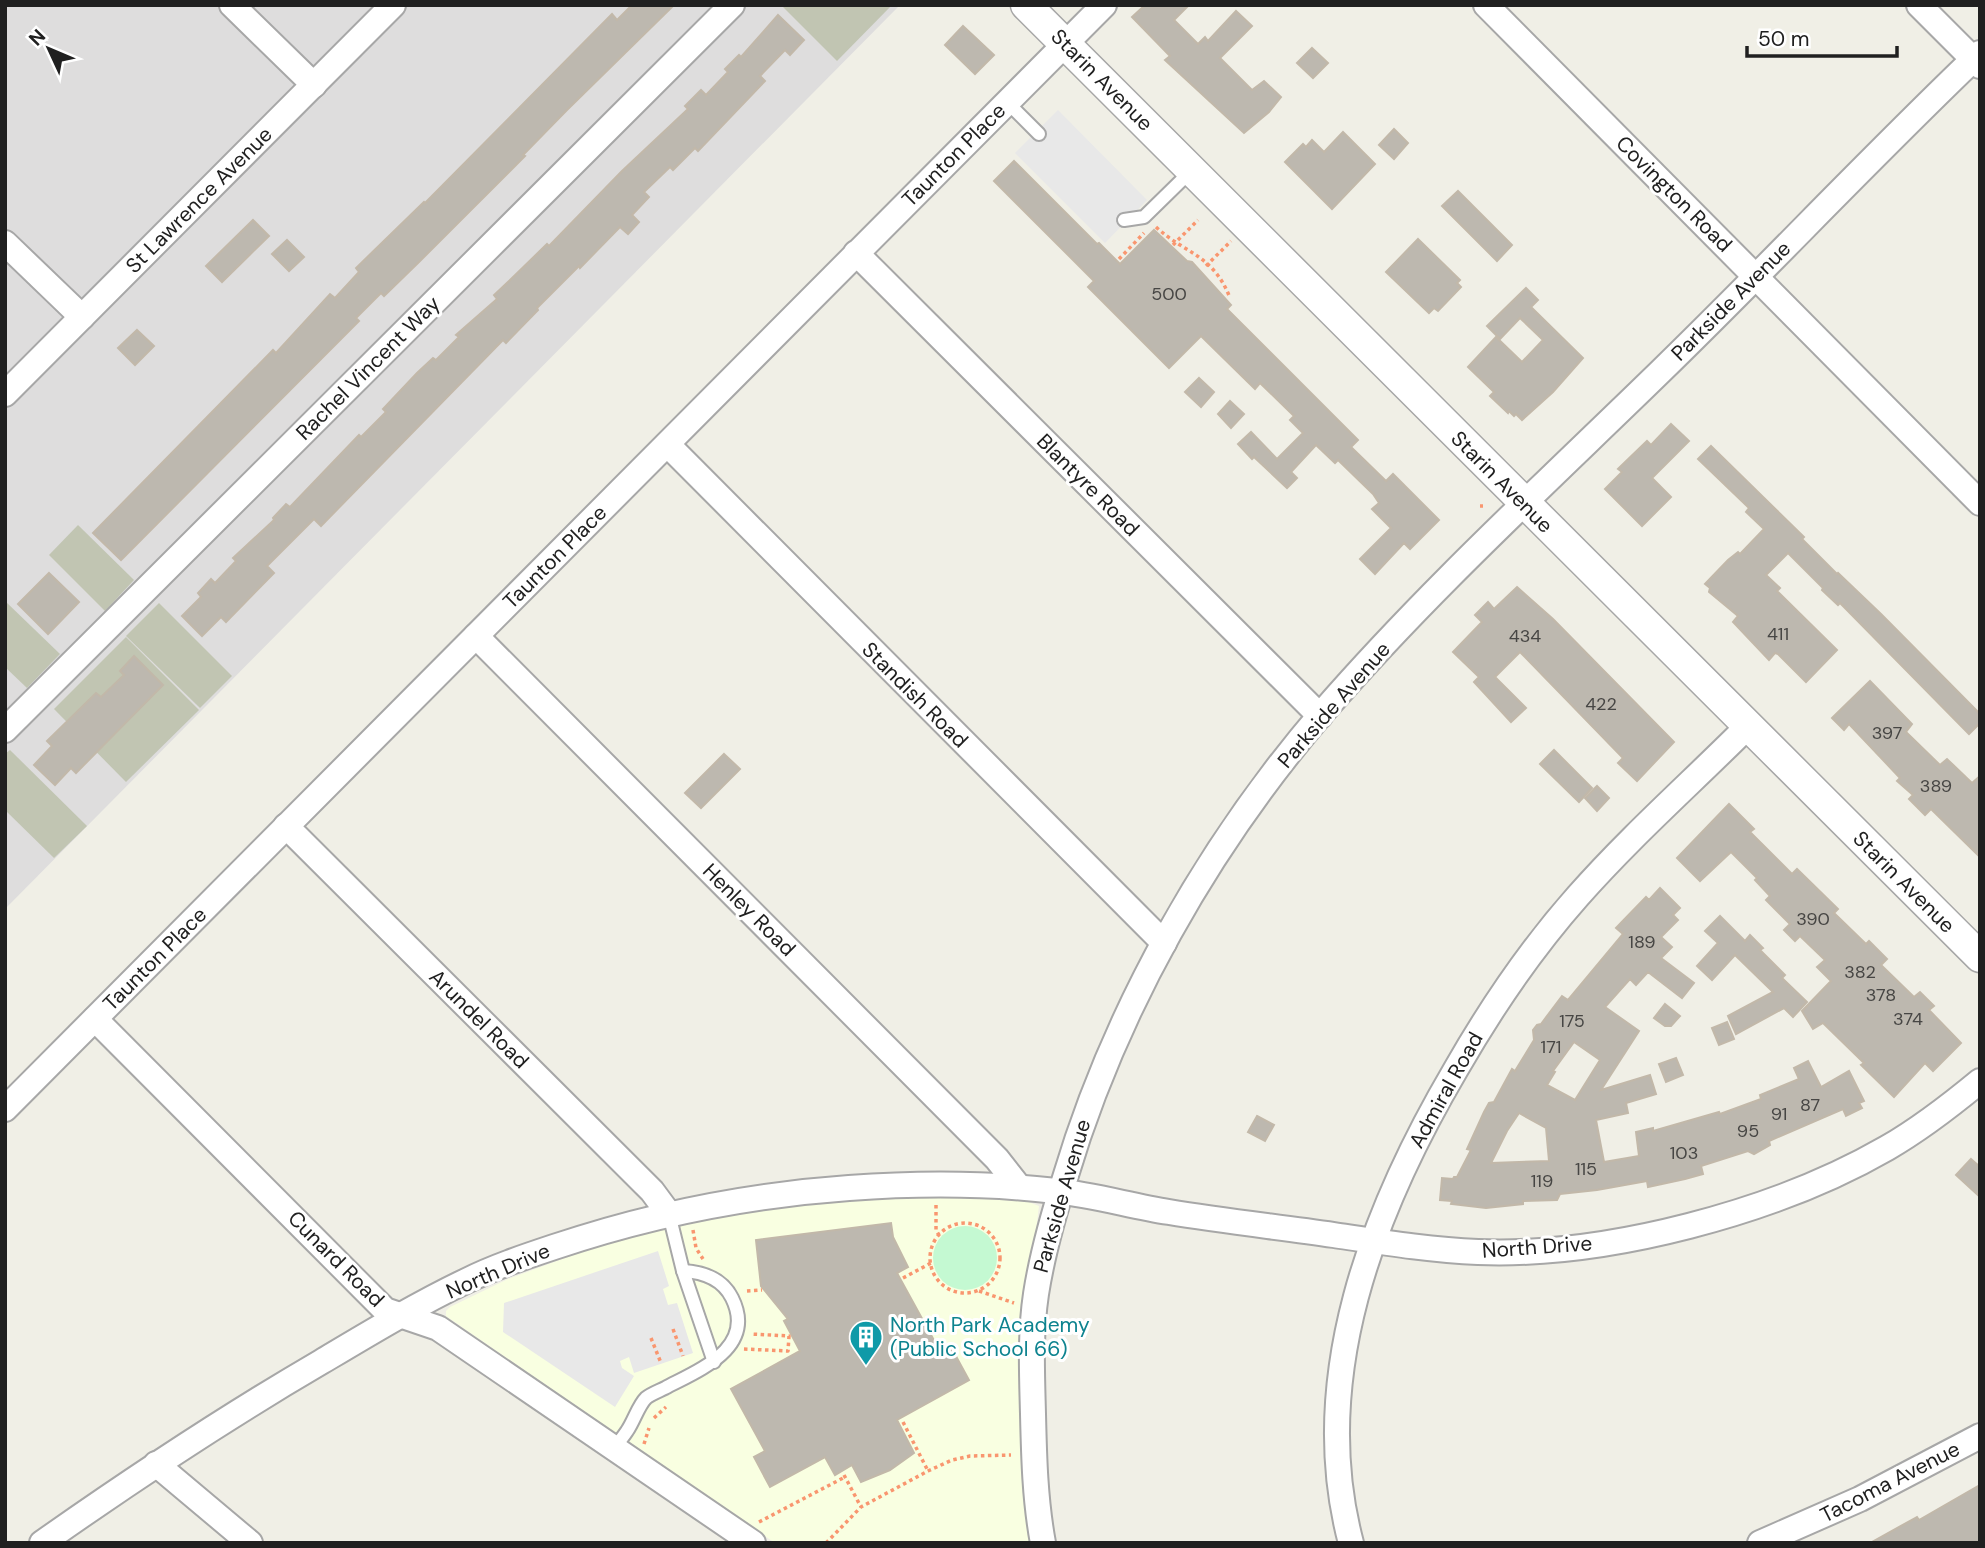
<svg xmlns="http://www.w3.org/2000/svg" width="1985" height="1548" font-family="'DM Sans',sans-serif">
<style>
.residential{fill:#dedddd}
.education{fill:#f9ffe1}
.construction{fill:#c1c5b2}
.park{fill:#c4f9d2}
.parking{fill:#e8e8e8}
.building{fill:#bdb8af;stroke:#c2b8a9;stroke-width:2;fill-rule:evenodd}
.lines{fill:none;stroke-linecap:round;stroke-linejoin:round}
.service-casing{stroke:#a7a7a7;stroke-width:16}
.minor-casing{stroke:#a7a7a7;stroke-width:28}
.tertiary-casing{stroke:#a7a7a7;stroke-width:33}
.path{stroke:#f9966f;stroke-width:3.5;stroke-dasharray:3.5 3.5;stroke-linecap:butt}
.service{stroke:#fff;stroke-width:12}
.minor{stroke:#fff;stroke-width:24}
.tertiary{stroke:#fff;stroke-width:30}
.labels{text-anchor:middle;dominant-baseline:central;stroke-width:6;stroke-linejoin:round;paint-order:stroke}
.number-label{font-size:18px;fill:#474644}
.street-label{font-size:21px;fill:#202020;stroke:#fff}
.culture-label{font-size:21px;fill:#0d838f;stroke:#fff;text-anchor:start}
</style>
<rect width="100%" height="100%" fill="#f0efe6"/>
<polygon class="residential" points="5,5 900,5 5,909"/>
<polygon class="education" points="910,1196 998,1198 1026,1201 1039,1206 1022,1346 1022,1476 1030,1543 775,1543 446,1316 446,1311 450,1307 508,1279 595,1247 653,1231 786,1204"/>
<g class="construction">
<polygon points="781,5 892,5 837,61"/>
<polygon points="78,525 134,580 105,611 49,555"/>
<polygon points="5,601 60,654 27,688 5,667"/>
<polygon points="159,603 232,676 200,708 126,636"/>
<polygon points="126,637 199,710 126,782 54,709"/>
<polygon points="10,750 87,826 54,858 5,810 5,754"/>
</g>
<circle class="park" cx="965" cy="1258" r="32"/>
<g class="parking">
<polygon points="1058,110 1147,200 1105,243 1015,153"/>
<polygon points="658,1251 669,1286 663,1289 668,1305 677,1303 693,1353 634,1373 629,1357 620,1361 622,1368 634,1376 615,1407 503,1332 504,1303"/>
</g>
<g class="building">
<polygon points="632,5 674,5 567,110 523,155 525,156 419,262 384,296 381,293 356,318 359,321 345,335 121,560 93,533 273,350 276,353 330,294 335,298 359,272 356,268 424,202 425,203 612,14 617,20"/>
<polygon points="1145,5 1189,5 1174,20 1198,44 1205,37 1208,41 1236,11 1252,26 1220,58 1252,90 1264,81 1281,97 1269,112 1244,133 1165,60 1170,56 1132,17"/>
<polygon points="778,15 804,40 790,55 785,50 760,76 765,81 698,151 695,148 673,170 670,167 644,192 649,197 632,215 639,222 628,234 620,227 580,268 579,266 537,308 538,310 506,343 503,340 321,526 314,519 267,566 274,573 226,622 221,617 202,636 182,616 201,597 198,593 211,579 215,583 236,561 233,558 274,520 273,518 286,504 290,507 359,435 361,437 386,412 383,409 417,373 433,358 436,360 459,337 456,335 497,299 494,295 509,281 547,244 549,246 622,171 688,109 685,106 701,90 706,95 728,72 725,69 739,55 741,57"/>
<polygon points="963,26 994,55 975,74 945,45"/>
<polygon points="1312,48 1328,63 1313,78 1297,63"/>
<polygon points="1394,129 1408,143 1394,159 1379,145"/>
<polygon points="1343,132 1375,164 1332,209 1285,162 1303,144 1306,147 1312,140 1324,152"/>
<polygon points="1014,161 1097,244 1099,243 1120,264 1154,230 1187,261 1192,262 1231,305 1227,309 1358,440 1351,447 1386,481 1393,474 1439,520 1410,549 1404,543 1375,574 1360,559 1391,528 1372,509 1379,503 1373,494 1338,460 1335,463 1316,445 1291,472 1297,478 1287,488 1254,457 1252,459 1238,444 1251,432 1277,459 1303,433 1290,420 1294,416 1260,383 1255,389 1201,336 1169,368 1088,287 1094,281 994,181"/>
<polygon points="1458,191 1512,245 1497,261 1442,206"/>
<polygon points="253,220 269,236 222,282 206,266"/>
<polygon points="1418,239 1460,280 1457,283 1461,287 1438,311 1434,308 1429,313 1386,272"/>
<polygon points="287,240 304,257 289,271 272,254"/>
<polygon points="1526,288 1538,300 1531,307 1583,358 1553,392 1522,420 1516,414 1514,416 1509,411 1508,413 1490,396 1494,392 1468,367 1496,337 1522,362 1543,340 1520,318 1500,339 1487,326"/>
<polygon points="137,330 154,346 135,365 118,348"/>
<polygon points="1199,378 1214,392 1201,407 1185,392"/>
<polygon points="1230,401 1244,414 1231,428 1218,414"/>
<polygon points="1671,424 1689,441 1652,478 1671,497 1642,526 1605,489 1622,472 1618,469 1647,441 1651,445"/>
<polygon points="1711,446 1804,537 1802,539 1837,574 1838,573 1881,614 1980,714 1980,723 1969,734 1840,603 1838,605 1822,590 1823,588 1788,553 1766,575 1780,588 1777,591 1837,650 1806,682 1778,654 1775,653 1769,660 1733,622 1738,616 1709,592 1710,588 1705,584 1728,560 1738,552 1740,554 1764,529 1746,512 1749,508 1698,459"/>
<polygon points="49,573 79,602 48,634 18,604"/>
<polygon points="1517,587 1553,619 1674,742 1637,781 1618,763 1623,758 1520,652 1495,677 1526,708 1511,722 1474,682 1479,677 1453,652 1482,622 1475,615 1488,602 1494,609"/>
<polygon points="134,656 163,685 76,773 71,768 55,785 34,765 52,746 47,741 96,693 101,697 124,675 120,671"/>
<polygon points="1870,681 1912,724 1906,732 1940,765 1947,759 1972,783 1980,776 1980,857 1931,809 1925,815 1909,799 1913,795 1897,781 1900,778 1849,724 1844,730 1832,718"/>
<polygon points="1554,750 1592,788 1579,802 1540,764"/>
<polygon points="724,754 740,769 701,808 685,793"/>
<polygon points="1597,786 1609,798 1597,811 1585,798"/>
<polygon points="1729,804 1754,829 1750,832 1792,874 1797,869 1838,909 1834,913 1866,944 1869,941 1887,959 1881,965 1914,997 1920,992 1934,1006 1929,1010 1961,1043 1933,1071 1925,1063 1894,1097 1861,1065 1864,1063 1823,1023 1813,1029 1802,1011 1831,981 1817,967 1825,960 1800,936 1795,941 1784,930 1790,924 1766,900 1770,896 1755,880 1757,878 1731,852 1700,881 1677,858"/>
<path d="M1660,888L1680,908L1673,915L1678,920L1661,937L1672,947L1661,958L1694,983L1682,998L1648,972L1636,985L1630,979L1605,1007L1639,1031L1601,1090L1650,1075L1656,1094L1626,1103L1628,1113L1596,1120L1604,1162L1639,1156L1636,1132L1653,1128V1131L1719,1112L1720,1114L1761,1099L1760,1095L1799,1079L1794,1068L1808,1061L1821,1087L1849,1071L1864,1101L1859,1103L1862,1108L1846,1116L1843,1109L1769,1141L1770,1145L1754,1154L1748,1151L1701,1166L1703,1174L1685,1179L1648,1187L1647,1181L1597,1190L1560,1194L1557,1200L1523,1201V1204L1486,1208L1451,1204L1452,1201L1440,1200L1442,1178L1453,1179L1454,1177H1457L1471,1150L1467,1149L1484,1112L1489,1103L1494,1102L1512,1069L1515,1071L1534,1040L1533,1030L1537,1025L1541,1024L1562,996L1568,1000L1623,934L1616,928L1646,897L1649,900ZM1574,1042L1600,1060L1575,1100L1547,1085L1555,1072L1553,1071ZM1519,1113L1546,1128L1549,1161L1491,1163L1507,1131Z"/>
<polygon points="1720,916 1745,941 1750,935 1763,948 1760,950 1785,975 1782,978 1807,1002 1793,1017 1784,1008 1736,1034 1728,1016 1773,992 1735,955 1712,980 1697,966 1718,943 1705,931"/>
<polygon points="1665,1004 1680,1016 1671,1026 1665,1026 1654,1018"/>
<polygon points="1727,1022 1734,1039 1719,1045 1712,1028"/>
<polygon points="1676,1058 1683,1075 1666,1082 1659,1064"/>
<polygon points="1257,1116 1274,1125 1265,1141 1248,1132"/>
<polygon points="1971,1159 1980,1167 1980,1197 1956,1175"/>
<polygon points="891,1223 893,1237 908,1267 897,1273 942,1355 952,1349 969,1380 897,1420 914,1453 890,1470 861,1482 852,1465 835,1475 825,1457 770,1487 754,1457 765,1451 731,1389 800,1351 784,1321 788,1319 761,1286 756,1240"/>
<polygon points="1980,1485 1980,1543 1870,1543 1917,1517 1919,1520"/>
</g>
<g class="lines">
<defs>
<g id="service">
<polyline points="1007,102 1039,134"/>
<polyline points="1124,220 1144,217 1192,170"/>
<polyline points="669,1214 683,1271 714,1362"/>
<path d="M614,1448C619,1442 623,1437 627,1431C634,1421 638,1406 646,1398C651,1394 659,1391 665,1388C699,1370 757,1348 732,1298C722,1278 703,1272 683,1271"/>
</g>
<g id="minor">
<polyline points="232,5 314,85"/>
<polyline points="1486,5 1980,503"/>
<polyline points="1919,5 1980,66"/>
<polyline points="5,243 82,317"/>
<polyline points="856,253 1320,716"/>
<polyline points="5,394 393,5"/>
<polyline points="668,445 1164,943"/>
<polyline points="476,636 997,1159 1019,1187"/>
<polyline points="5,730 732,5"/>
<polyline points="286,826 652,1191 669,1214"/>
<polyline points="95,1019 385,1310 438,1328 753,1543"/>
<polyline points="5,1109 1104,5"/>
<polyline points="156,1464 250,1543"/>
<path d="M42,1543C133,1479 225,1418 321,1362C368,1334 416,1305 466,1281C494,1267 524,1257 554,1247C649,1215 749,1195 849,1188C917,1183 988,1183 1056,1191C1094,1195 1131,1206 1169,1212C1224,1221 1279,1227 1334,1235C1381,1242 1430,1250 1478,1252C1607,1257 1776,1212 1887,1148C1920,1129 1951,1105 1980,1081"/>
<path d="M1043,1543C1035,1500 1034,1457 1033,1414C1032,1374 1030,1334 1036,1294C1042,1255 1053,1216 1065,1178C1115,1010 1208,846 1322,713C1427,592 1545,484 1660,372C1768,267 1871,157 1980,53"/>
<path d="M1351,1543C1307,1378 1373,1210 1456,1069C1491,1008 1531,949 1578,896C1631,836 1691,783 1747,727"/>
<polyline points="1760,1543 1860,1499 1980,1436"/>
</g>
<polyline id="tertiary" points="1026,5 1980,957"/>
</defs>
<use href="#service" class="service-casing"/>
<use href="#minor" class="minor-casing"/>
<use href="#tertiary" class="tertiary-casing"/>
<g class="path">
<path d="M1156,227C1185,254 1213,254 1230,298"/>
<polyline points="1173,245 1198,220"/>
<polyline points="1119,259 1144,233"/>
<polyline points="1206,266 1231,241"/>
<polyline points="1480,506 1483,506"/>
<polyline points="936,1205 936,1230 939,1235"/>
<circle cx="965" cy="1258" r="35"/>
<polyline points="693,1230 696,1248 703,1259"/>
<polyline points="903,1278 931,1263"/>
<polyline points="747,1291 762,1290"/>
<polyline points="979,1291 1014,1303"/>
<polyline points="673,1329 683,1356"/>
<polyline points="651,1338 661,1363"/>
<polyline points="744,1349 788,1351 789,1336 751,1334"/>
<polyline points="654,1418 666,1407"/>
<polyline points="903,1422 928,1471"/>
<polyline points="644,1444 649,1428"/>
<polyline points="844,1475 861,1507"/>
<polyline points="759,1522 845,1477"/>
<polyline points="826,1543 861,1507 928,1471 952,1460 970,1456 1011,1455"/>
</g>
<use href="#service" class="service"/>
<use href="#minor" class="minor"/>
<use href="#tertiary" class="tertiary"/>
</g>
<defs>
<symbol id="building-pin" viewBox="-11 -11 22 30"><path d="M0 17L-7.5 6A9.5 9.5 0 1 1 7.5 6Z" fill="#0f9aa8" stroke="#fff"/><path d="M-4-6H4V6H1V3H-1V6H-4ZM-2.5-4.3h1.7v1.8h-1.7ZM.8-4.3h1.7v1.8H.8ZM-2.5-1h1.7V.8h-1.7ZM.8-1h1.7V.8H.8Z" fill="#fff"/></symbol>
</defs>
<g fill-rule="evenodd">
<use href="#building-pin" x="847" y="1318" width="38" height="52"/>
</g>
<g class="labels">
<g class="number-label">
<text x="1169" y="294">500</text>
<text x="1778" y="634">411</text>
<text x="1525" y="636">434</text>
<text x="1601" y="704">422</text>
<text x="1887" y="733">397</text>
<text x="1936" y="786">389</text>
<text x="1813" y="919">390</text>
<text x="1642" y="942">189</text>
<text x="1860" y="972">382</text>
<text x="1881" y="995">378</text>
<text x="1908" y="1019">374</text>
<text x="1572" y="1021">175</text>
<text x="1551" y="1047">171</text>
<text x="1810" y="1105">87</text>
<text x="1779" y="1114">91</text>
<text x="1748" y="1131">95</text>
<text x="1684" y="1153">103</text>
<text x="1586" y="1169">115</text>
<text x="1542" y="1181">119</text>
</g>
<g class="street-label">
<text transform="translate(1102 80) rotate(45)">Starin Avenue</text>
<text transform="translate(954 155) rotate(-45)">Taunton Place</text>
<text transform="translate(1674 194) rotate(45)">Covington Road</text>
<text transform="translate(199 200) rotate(-45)">St Lawrence Avenue</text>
<text transform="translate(1731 301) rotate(-45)">Parkside Avenue</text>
<text transform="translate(368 368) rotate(-45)">Rachel Vincent Way</text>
<text transform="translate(1502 482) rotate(45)">Starin Avenue</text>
<text transform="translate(1088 485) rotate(45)">Blantyre Road</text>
<text transform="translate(555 557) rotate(-45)">Taunton Place</text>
<text transform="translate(915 695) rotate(45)">Standish Road</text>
<text transform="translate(1334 705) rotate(-49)">Parkside Avenue</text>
<text transform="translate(1904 882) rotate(45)">Starin Avenue</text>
<text transform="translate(749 910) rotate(45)">Henley Road</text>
<text transform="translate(155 959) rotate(-45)">Taunton Place</text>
<text transform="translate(479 1019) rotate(45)">Arundel Road</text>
<text transform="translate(1446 1090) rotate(-61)">Admiral Road</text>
<text transform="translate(1062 1196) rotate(-74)">Parkside Avenue</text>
<text transform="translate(1537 1247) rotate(-4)">North Drive</text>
<text transform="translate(336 1259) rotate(45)">Cunard Road</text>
<text transform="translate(498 1271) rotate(-23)">North Drive</text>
<text transform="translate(1890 1482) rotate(-27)">Tacoma Avenue</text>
</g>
<g class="culture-label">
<text x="890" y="1325">North Park Academy<tspan x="890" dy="24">(Public School 66)</tspan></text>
</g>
</g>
<rect width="1985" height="1548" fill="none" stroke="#202020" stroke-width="14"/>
<g transform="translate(49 49) rotate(314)" stroke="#ffffff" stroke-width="5" paint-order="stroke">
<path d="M0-5L12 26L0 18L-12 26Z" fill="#202020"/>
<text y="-10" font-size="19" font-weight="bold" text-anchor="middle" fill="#202020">N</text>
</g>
<path d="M1747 46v10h150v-10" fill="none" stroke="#202020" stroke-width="3.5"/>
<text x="1758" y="46" font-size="21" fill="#202020" stroke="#ffffff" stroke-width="5" paint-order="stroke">50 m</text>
</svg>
